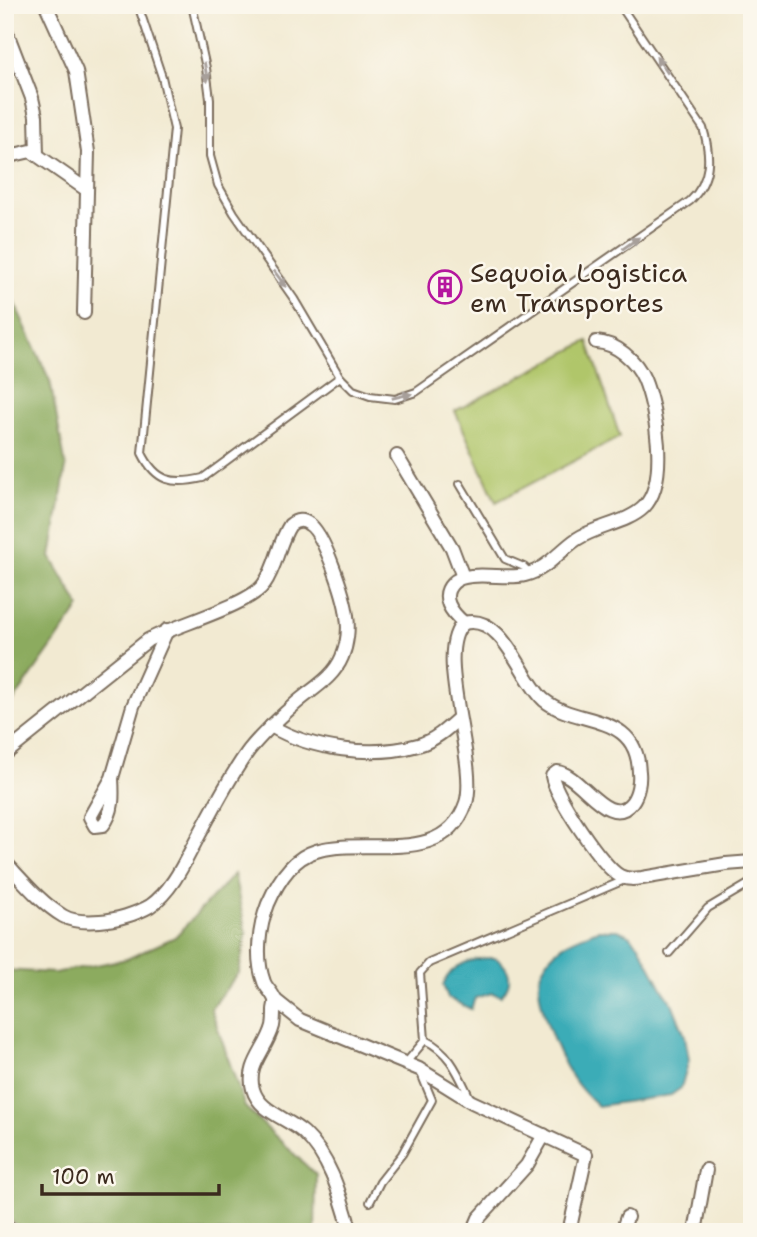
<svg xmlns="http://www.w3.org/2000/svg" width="757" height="1237" font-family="'Shantell Sans',sans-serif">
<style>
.green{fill:#b0c66b;stroke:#767844;stroke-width:2}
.forest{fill:#8cab5f;stroke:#646a3e;stroke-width:2}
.water{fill:#3bacb7;stroke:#3b6b6a;stroke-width:2}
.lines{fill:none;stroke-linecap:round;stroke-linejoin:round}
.lane-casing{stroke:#7b6d5d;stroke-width:10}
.street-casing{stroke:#7b6d5d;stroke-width:16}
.lane{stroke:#fff;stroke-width:6}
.street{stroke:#fff;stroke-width:12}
.oneway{fill:#a79f9a}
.labels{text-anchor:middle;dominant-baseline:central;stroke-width:5;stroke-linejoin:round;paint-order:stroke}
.poi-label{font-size:26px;fill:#3b2a1e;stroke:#fbf7ec;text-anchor:start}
</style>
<rect width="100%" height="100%" fill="#fbf7ec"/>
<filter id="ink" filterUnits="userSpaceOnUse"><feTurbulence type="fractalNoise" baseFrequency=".0143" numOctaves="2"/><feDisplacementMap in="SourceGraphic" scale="14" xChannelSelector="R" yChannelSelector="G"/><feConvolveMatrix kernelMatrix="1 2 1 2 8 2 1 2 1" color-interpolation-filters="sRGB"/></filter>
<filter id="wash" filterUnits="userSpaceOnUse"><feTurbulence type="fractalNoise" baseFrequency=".00686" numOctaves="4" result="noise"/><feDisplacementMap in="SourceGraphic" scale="28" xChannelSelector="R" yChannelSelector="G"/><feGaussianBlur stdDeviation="1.57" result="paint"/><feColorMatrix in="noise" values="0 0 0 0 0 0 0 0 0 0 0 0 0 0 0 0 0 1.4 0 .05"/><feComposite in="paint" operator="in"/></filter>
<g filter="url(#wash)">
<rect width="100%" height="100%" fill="#f2ead2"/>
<polygon class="green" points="588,341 620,437 496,502 455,411"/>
<g class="forest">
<polygon points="5,282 50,381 66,467 51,557 80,607 5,713"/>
<polygon points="234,874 246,933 239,972 211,1009 245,1107 316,1175 315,1232 27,1232 5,1216 5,970 54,973 127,959 175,937"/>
</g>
<g class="water">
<path d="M598,930H618L629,935L639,945L663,990L672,1003L685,1036L689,1060L681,1088L671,1095L598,1106C588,1097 580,1089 573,1078C559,1057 530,993 542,970C555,944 573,940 598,930Z"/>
<path d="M496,958C511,969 514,982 501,996L492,993L475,998L471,1009L448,998L443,985C451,963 475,957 496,958Z"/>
</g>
</g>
<g filter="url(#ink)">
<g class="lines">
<defs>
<g id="lane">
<path d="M138,5L162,77L174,129L142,453C156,482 173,485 203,478L340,377"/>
<path d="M192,5L206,68L210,99V156L218,185L234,213L294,299L340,377L353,390L370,396L395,399L416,392L690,201C712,180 711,155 703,128L620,5"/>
<polyline points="460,484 505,559 524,567 530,573"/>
<polyline points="669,953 708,908 752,882"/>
<polyline points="425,1040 420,973 429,963 627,879"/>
<path d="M405,1064L425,1040C450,1052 458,1073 470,1098"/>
<polyline points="370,1202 380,1182 402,1154 432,1100 420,1071"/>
</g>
<g id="street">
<polyline points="46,5 76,71 88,152 84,313"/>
<polyline points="5,28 32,98 36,116 37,155"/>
<polyline points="5,157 31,151 87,190"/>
<path d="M596,342C616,343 636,360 644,379C656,408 669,481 644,507C628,523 596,526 577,539C559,551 548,569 525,575C506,580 466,569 453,583C439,597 452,613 464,623C504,613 521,680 544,700C577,727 637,711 639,772C640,781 638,794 632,802C609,832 580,773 557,772L552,776C555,795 603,868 620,876C627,880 635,879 642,878L726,864L752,862"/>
<polyline points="397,456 452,548 463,577"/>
<path d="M271,726C311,750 373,758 418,745C434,741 447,729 459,718"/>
<path d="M5,754L148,640C175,625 250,605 264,584C277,566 278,543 290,525C296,520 303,519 309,524C324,533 345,597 347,616C349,629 347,645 342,657C333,679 310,690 294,705C278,719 262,734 249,750C229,777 214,808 198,837C185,861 173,890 150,906C136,914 116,920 100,921C88,922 73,922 63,916C41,903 23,881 5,862"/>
<path d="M112,778C113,795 114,812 103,825L95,826L90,817L112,778L133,706L167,630"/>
<polyline points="275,1000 300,1020 419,1069 472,1102 586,1155 569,1232"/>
<polyline points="5,1225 15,1232"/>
<path d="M351,1232C341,1198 331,1158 304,1133C288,1118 259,1112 253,1089C246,1065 267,1049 273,1026C274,1021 274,1015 274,1010C274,1007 276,1003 275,1000C273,993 266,988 264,982C255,958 259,927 268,904C277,883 292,858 316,851C366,836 444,868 466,803C479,763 432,649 464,623"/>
<polyline points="473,1232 479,1218 527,1165 544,1135"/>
<polyline points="622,1232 627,1217"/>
<polyline points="695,1232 706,1170"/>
</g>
</defs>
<use href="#lane" class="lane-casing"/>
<use href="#street" class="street-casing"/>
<use href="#lane" class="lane"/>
<use href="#street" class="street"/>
</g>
<defs><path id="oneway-solid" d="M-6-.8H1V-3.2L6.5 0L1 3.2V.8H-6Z" transform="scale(1.75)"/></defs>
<g class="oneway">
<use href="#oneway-solid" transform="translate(662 65) rotate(-125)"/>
<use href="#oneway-solid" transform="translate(206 72) rotate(81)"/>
<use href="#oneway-solid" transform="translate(631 243) rotate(-35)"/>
<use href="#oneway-solid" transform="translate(280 279) rotate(54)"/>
<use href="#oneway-solid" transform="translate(402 396) rotate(-13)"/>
</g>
</g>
<defs>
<symbol id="building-ring" viewBox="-11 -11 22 22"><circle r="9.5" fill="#fbf7ec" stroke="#b5179e" stroke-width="1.5"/><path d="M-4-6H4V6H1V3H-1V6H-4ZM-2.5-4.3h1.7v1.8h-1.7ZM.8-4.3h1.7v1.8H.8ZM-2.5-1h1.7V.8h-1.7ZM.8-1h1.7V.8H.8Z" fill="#b5179e"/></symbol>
</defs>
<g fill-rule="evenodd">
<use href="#building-ring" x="426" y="268" width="38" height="38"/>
</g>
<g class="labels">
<g class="poi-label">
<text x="470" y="272">Sequoia Logistica<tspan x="470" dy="30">em Transportes</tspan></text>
</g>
</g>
<rect width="757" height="1237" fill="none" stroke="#fbf7ec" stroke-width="28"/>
<path d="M42 1184v10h177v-10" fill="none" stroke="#3b2a1e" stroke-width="3.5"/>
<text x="52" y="1184" font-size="21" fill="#3b2a1e" stroke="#fbf7ec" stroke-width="5" paint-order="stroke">100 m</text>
</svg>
